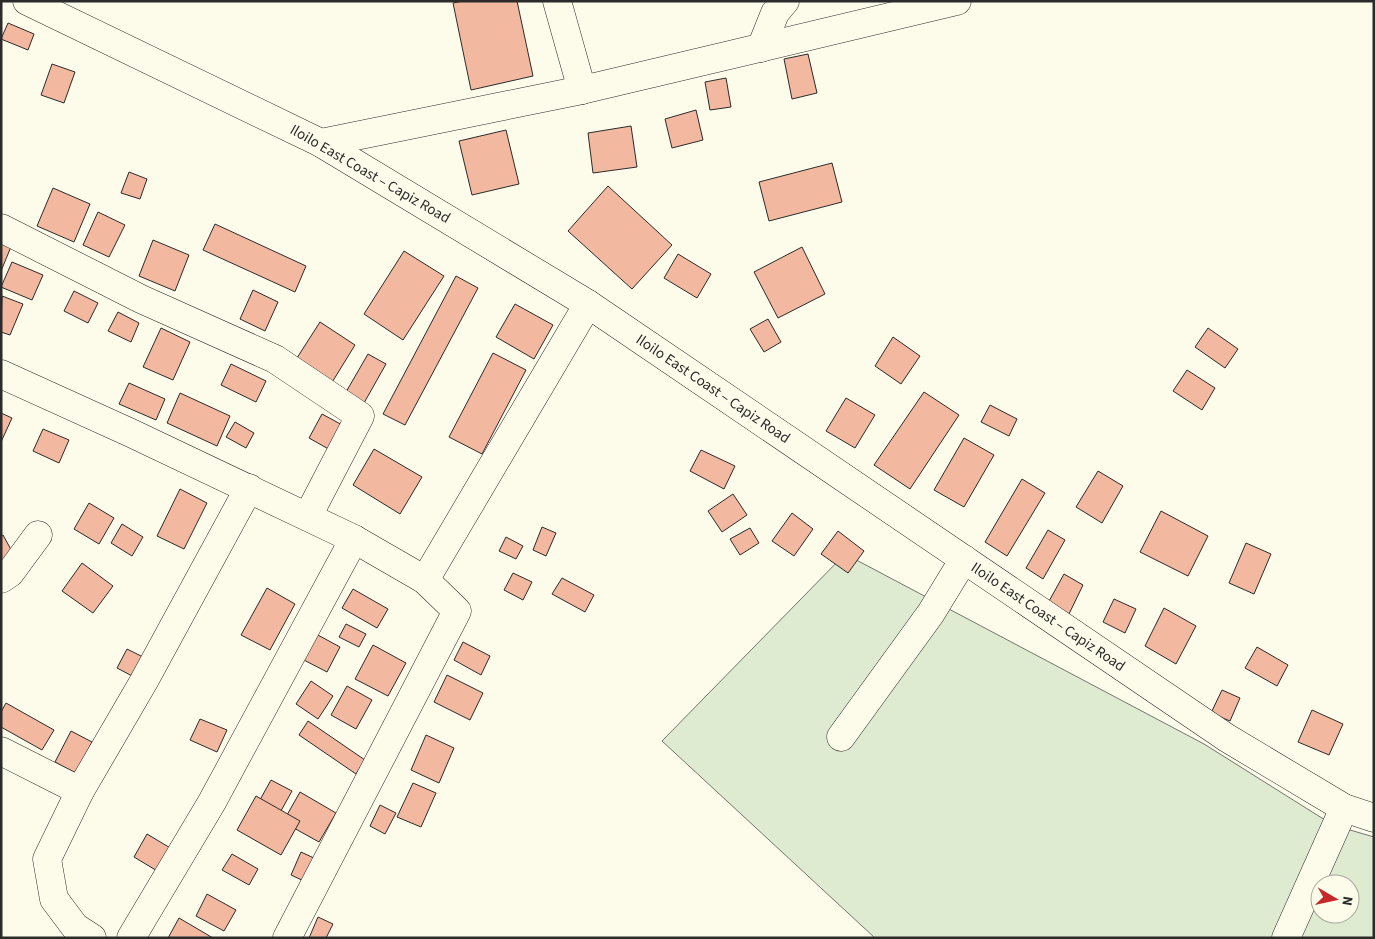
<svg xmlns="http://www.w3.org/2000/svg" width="1375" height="939" font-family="'Source Sans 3',sans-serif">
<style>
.green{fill:#deebd1;stroke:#74746e;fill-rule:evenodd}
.building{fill:#f2b8a0;stroke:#2b2b2b}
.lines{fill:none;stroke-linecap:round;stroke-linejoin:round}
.minor-casing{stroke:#2b2b2b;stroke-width:29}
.major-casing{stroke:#2b2b2b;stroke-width:29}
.minor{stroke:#fdfbea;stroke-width:28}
.major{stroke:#fdfbea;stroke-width:28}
.labels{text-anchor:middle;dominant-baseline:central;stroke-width:4;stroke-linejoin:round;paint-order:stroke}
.street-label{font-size:15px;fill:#2b2b2b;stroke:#fdfbea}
</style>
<rect width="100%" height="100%" fill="#fdfbea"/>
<path class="green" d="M845,554L1204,744L1333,825L1374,837V938H875L662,741ZM1320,884H1350V914H1320Z"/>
<g class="building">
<polygon points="463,1 517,1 533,76 471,90 453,3"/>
<polygon points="8,23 34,34 28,50 1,39"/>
<polygon points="808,54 817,93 792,99 784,59"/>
<polygon points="52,64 75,72 64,103 41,95"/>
<polygon points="726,78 731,107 710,110 705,82"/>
<polygon points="696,110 703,140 672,148 665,119"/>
<polygon points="631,126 637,167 593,173 588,133"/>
<polygon points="506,130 519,184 472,195 459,141"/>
<polygon points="832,163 842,202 769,221 759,182"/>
<polygon points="129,172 147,179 140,199 121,193"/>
<polygon points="608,186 672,245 632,289 568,231"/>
<polygon points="53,188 90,204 74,242 37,226"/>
<polygon points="98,212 125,225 109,257 83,245"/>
<polygon points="215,224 306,266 295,292 203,250"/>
<polygon points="1,237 13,242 1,271"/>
<polygon points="153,240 189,255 175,291 139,276"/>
<polygon points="802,247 825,294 778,318 754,272"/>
<polygon points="404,251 444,276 403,340 364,314"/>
<polygon points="678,254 711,274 697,298 664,278"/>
<polygon points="12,262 43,275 32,300 1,287"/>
<polygon points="456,276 478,288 405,425 383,414"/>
<polygon points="253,290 278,302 265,331 240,319"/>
<polygon points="74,291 98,303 88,323 64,311"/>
<polygon points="2,296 23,304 10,335 1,332"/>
<polygon points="515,304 553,325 534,359 496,337"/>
<polygon points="118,312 139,323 131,342 108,331"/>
<polygon points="768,319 781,342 764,352 750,329"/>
<polygon points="320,322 355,345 331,384 295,361"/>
<polygon points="161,328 190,342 173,380 143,367"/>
<polygon points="1208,328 1238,349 1225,368 1195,347"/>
<polygon points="893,337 920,356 901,384 875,366"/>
<polygon points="493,353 526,370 482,454 449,437"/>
<polygon points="368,354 386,364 364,403 346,392"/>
<polygon points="231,364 266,381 256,402 221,385"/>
<polygon points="1187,370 1215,388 1202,410 1173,391"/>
<polygon points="129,383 165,399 156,420 119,404"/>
<polygon points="924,392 959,415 910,489 874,465"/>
<polygon points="180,393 230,416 217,446 167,423"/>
<polygon points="846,398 875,415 855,448 826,431"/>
<polygon points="990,405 1017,419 1009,436 981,422"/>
<polygon points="1,413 12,418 1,442"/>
<polygon points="322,414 346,427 332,451 309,438"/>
<polygon points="235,422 254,433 246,448 226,437"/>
<polygon points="43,429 69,440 59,463 33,451"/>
<polygon points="964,438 994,455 964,507 934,490"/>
<polygon points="374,449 422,477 400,514 353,485"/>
<polygon points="701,450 735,466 724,489 690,471"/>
<polygon points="1098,471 1123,486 1102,523 1076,507"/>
<polygon points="1022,479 1045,493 1007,556 985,542"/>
<polygon points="180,489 207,503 184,549 157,536"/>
<polygon points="733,494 747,515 722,532 708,511"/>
<polygon points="89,503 114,518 99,544 74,529"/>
<polygon points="1161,511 1208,536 1188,576 1140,552"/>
<polygon points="792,513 813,529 794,556 772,541"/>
<polygon points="122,524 143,537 132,556 111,543"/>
<polygon points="542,527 556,533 546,556 533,550"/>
<polygon points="750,528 759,543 740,555 730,539"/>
<polygon points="1048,530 1065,540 1043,579 1026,568"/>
<polygon points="838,531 864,551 848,573 821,554"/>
<polygon points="3,535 14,555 1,563 1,536"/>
<polygon points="506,537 523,546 516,559 499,551"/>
<polygon points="1246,543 1271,554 1254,594 1229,583"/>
<polygon points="82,563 113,586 93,613 62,591"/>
<polygon points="513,573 532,582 523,600 504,590"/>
<polygon points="1064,574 1083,585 1069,614 1048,603"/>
<polygon points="562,578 594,595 585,612 552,594"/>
<polygon points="267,588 295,604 270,650 241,635"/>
<polygon points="353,589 388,609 377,628 342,608"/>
<polygon points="1114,599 1136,609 1125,633 1103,622"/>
<polygon points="1164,608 1196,626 1176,664 1145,646"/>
<polygon points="346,624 366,634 359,647 339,637"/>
<polygon points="316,634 340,647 327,672 302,659"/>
<polygon points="463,642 490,656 481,675 454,660"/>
<polygon points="373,645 406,663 388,696 355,679"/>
<polygon points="1257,647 1288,665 1277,686 1245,668"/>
<polygon points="127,649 145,658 134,677 117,668"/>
<polygon points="447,675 483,693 470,720 434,702"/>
<polygon points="311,681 333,696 318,719 296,704"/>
<polygon points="347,686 372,700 356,729 331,715"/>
<polygon points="1222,690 1240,698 1230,721 1211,713"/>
<polygon points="6,703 54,730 42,750 1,727 1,712"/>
<polygon points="1312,710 1343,724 1329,755 1298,742"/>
<polygon points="200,719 227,730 217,752 190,740"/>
<polygon points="308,721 365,760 356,774 299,735"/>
<polygon points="71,731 92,742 76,773 55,762"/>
<polygon points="426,735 454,748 439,783 411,770"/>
<polygon points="271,780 292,791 277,818 256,807"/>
<polygon points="413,783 436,793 421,827 397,817"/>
<polygon points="300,792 336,813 319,842 283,822"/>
<polygon points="256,796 300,821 281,855 237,830"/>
<polygon points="380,805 396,813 385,834 370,826"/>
<polygon points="147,834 172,849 159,872 134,857"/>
<polygon points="301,852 316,859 306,882 291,875"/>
<polygon points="232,854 258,869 249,885 222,870"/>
<polygon points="207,894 236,910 224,931 196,916"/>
<polygon points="318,917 333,924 326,938 309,938"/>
<polygon points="179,918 213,938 168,938"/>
</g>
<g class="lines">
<defs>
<g id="minor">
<polyline points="557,1 582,90"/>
<polyline points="761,48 775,13 785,1"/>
<polyline points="321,143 582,90 957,1"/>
<polyline points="1,228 141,299 275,359 360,416 308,516"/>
<polyline points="1,374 131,433 354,539 425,580 457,611 287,938"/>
<polyline points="1,579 10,573 38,535"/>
<polyline points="425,580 588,304"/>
<polyline points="841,737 931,613 964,559"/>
<polyline points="1,751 80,791 47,859 54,899 75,927 92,938"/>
<polyline points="80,791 144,681 249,488"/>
<polyline points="131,938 212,802 354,539"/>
<polyline points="1286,938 1344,808"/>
</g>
<polyline id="major" points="27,1 321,143 588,304 1227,738 1344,808 1374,818"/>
</defs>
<use href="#minor" class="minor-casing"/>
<use href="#major" class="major-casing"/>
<use href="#minor" class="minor"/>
<use href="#major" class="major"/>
</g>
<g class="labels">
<g class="street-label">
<text transform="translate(370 174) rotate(30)">Iloilo East Coast – Capiz Road</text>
<text transform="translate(713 389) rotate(34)">Iloilo East Coast – Capiz Road</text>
<text transform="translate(1048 617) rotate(34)">Iloilo East Coast – Capiz Road</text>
</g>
</g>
<rect width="1375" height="939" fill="none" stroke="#2b2b2b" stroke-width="5"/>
<g transform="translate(1335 899) rotate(99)"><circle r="24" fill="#fdfbea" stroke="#a9a89e"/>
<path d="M0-4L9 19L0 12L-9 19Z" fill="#c62828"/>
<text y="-8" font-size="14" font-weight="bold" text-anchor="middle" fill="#2b2b2b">N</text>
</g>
</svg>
